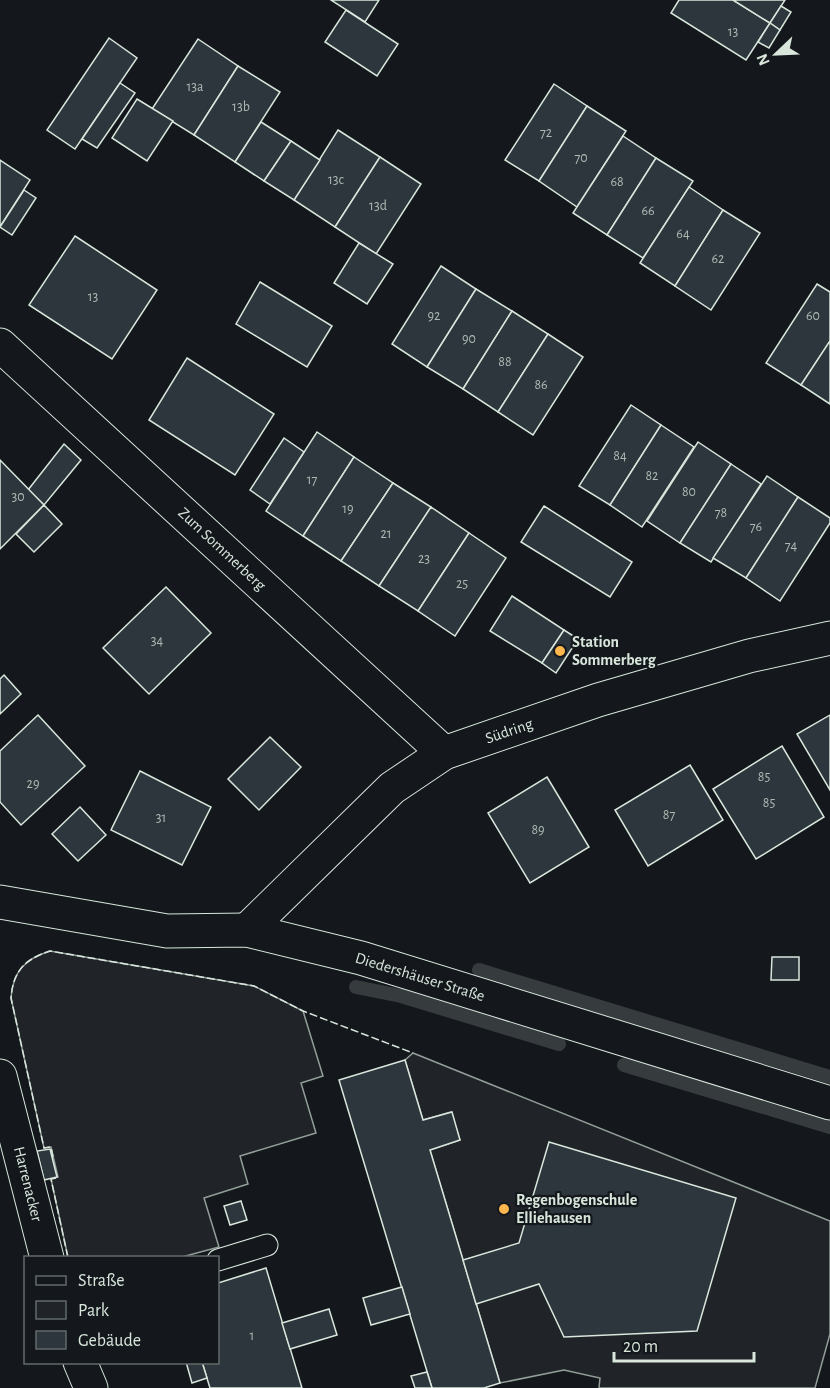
<svg xmlns="http://www.w3.org/2000/svg" width="830" height="1388" font-family="'Alegreya Sans',sans-serif">
<style>
.green{fill:#202428;stroke:#939e99;stroke-width:1.5}
.lines{fill:none;stroke-linecap:round;stroke-linejoin:round}
.stream{stroke:#363b3e;stroke-width:14}
.building{fill:#2c363c;stroke:#d8e6dc;stroke-width:1.5}
.service-casing{stroke:#d8e6dc;stroke-width:23}
.minor-casing{stroke:#d8e6dc;stroke-width:35}
.service{stroke:#14181c;stroke-width:21}
.minor{stroke:#14181c;stroke-width:33}
.fence{stroke:#d8e6dc;stroke-width:1.5;stroke-dasharray:8 3;stroke-linecap:butt}
.poi-dot{fill:#ffb74d;stroke:#14181c;stroke-width:2}
.labels{text-anchor:middle;dominant-baseline:central;stroke-width:4.5;stroke-linejoin:round;paint-order:stroke}
.number-label{font-size:14px;fill:#adbab4}
.street-label{font-size:16px;fill:#d8e6dc;stroke:#14181c}
.poi-label{font-size:16px;font-weight:bold;fill:#d8e6dc;stroke:#14181c;text-anchor:start}
</style>
<rect width="100%" height="100%" fill="#14181c"/>
<g class="green">
<path d="M50,951L254,986L303,1011L323,1076L301,1083L316,1133L240,1156L248,1184L204,1198L219,1247L182,1257H68L51,1179L58,1177L51,1147L44,1148L11,998C13,971 25,959 50,951Z"/>
<polygon points="413,1053 830,1221 830,1334 815,1388 599,1388 600,1378 564,1370 500,1383 430,1150 460,1140 451,1112 423,1120 405,1060"/>
</g>
<g class="lines">
<g class="stream">
<polyline points="479,970 830,1077"/>
<polyline points="356,987 401,996 559,1044"/>
<polyline points="624,1065 830,1127"/>
</g>
</g>
<g class="building">
<polygon points="331,0 379,0 365,22"/>
<polygon points="679,0 733,0 770,23 746,60 671,13"/>
<polygon points="733,0 785,0 770,23"/>
<polygon points="781,6 791,12 780,30 770,23"/>
<polygon points="346,10 398,44 377,76 325,42"/>
<polygon points="770,23 780,30 769,48 758,42"/>
<polygon points="109,38 137,58 75,149 47,130"/>
<polygon points="198,39 238,66 194,135 152,109"/>
<polygon points="238,66 280,92 235,162 194,135"/>
<polygon points="120,83 135,93 97,148 82,139"/>
<polygon points="554,84 587,106 539,181 505,160"/>
<polygon points="137,99 173,121 147,161 112,138"/>
<polygon points="587,106 626,131 577,207 539,181"/>
<polygon points="261,122 291,141 264,181 235,162"/>
<polygon points="338,130 380,157 335,227 294,200"/>
<polygon points="623,136 656,158 607,235 573,213"/>
<polygon points="291,141 320,160 294,200 264,181"/>
<polygon points="380,157 421,184 376,254 335,227"/>
<polygon points="656,158 693,181 643,258 607,235"/>
<polygon points="0,160 30,180 0,227"/>
<polygon points="689,187 723,210 675,286 640,263"/>
<polygon points="24,190 36,198 12,235 0,227"/>
<polygon points="723,210 760,233 711,310 675,286"/>
<polygon points="75,236 157,290 112,359 29,305"/>
<polygon points="359,243 393,264 367,304 334,283"/>
<polygon points="441,266 476,289 427,367 392,344"/>
<polygon points="260,282 332,326 307,367 236,324"/>
<polygon points="817,284 830,292 830,341 801,385 766,363"/>
<polygon points="476,289 512,311 463,389 427,367"/>
<polygon points="512,311 548,334 498,412 463,389"/>
<polygon points="548,334 583,357 533,435 498,412"/>
<polygon points="830,341 830,404 801,385"/>
<polygon points="187,358 274,414 235,475 149,420"/>
<polygon points="631,405 661,425 610,505 579,486"/>
<polygon points="661,425 694,447 642,527 610,505"/>
<polygon points="317,432 354,457 303,536 266,511"/>
<polygon points="284,438 304,452 270,504 250,490"/>
<polygon points="698,442 731,464 680,543 647,521"/>
<polygon points="64,444 81,460 44,505 28,490"/>
<polygon points="354,457 393,483 341,561 303,536"/>
<polygon points="0,460 44,505 0,549"/>
<polygon points="731,464 761,484 711,562 680,543"/>
<polygon points="767,476 798,497 746,578 713,558"/>
<polygon points="393,483 431,507 379,586 341,561"/>
<polygon points="798,497 830,518 830,523 780,601 746,578"/>
<polygon points="44,505 62,524 34,552 16,534"/>
<polygon points="544,506 632,562 610,597 521,542"/>
<polygon points="431,507 469,533 418,611 379,586"/>
<polygon points="469,533 506,558 455,636 418,611"/>
<polygon points="166,587 211,633 149,694 103,648"/>
<polygon points="512,596 564,630 542,663 490,631"/>
<polygon points="564,630 578,639 556,673 542,663"/>
<polygon points="4,675 21,694 0,714 0,679"/>
<polygon points="38,715 85,766 21,825 0,802 0,751"/>
<polygon points="830,715 830,790 797,734"/>
<polygon points="270,737 301,767 259,810 228,779"/>
<polygon points="782,746 824,817 756,859 713,789"/>
<polygon points="690,765 723,820 648,866 615,810"/>
<polygon points="140,771 211,807 182,865 111,830"/>
<polygon points="547,777 589,847 530,883 488,813"/>
<polygon points="80,807 106,835 78,861 52,834"/>
<polygon points="772,957 799,957 799,980 771,980"/>
<polygon points="405,1060 423,1120 452,1112 460,1140 430,1150 500,1383 484,1388 432,1388 339,1080"/>
<polygon points="549,1142 736,1198 697,1331 564,1337 539,1284 476,1304 463,1260 519,1243"/>
<polygon points="50,1149 57,1177 44,1180 37,1151"/>
<polygon points="241,1201 247,1220 230,1225 224,1206"/>
<polygon points="266,1268 302,1388 210,1388 202,1362 218,1362 218,1283"/>
<polygon points="402,1287 410,1314 371,1325 363,1298"/>
<polygon points="329,1309 337,1335 290,1349 282,1323"/>
<polygon points="186,1362 202,1362 207,1378 192,1383"/>
<polygon points="427,1372 432,1388 415,1388 411,1376"/>
</g>
<g class="lines">
<defs>
<polyline id="service" points="218,1260 267,1245"/>
<g id="minor">
<polyline points="0,345 444,753"/>
<polyline points="0,902 167,931 247,930 361,958 830,1103"/>
<polyline points="247,930 392,788 444,753 598,700 749,656 830,638"/>
<polyline points="0,1076 47,1258"/>
<polyline points="80,1362 91,1388"/>
</g>
</defs>
<use href="#service" class="service-casing"/>
<use href="#minor" class="minor-casing"/>
<use href="#service" class="service"/>
<use href="#minor" class="minor"/>
<g class="fence">
<path d="M53,1157L51,1147L44,1148L11,998C13,971 25,959 50,951L254,986L303,1011L413,1053"/>
<polyline points="56,1178 51,1179 68,1258"/>
</g>
</g>
<g class="poi-dot">
<circle cx="560" cy="651" r="6"/>
<circle cx="504" cy="1209" r="6"/>
</g>
<g class="labels">
<g class="number-label">
<text x="733" y="32">13</text>
<text x="195" y="87">13a</text>
<text x="241" y="107">13b</text>
<text x="546" y="133">72</text>
<text x="581" y="158">70</text>
<text x="336" y="180">13c</text>
<text x="617" y="182">68</text>
<text x="378" y="206">13d</text>
<text x="648" y="211">66</text>
<text x="683" y="234">64</text>
<text x="718" y="259">62</text>
<text x="93" y="297">13</text>
<text x="434" y="316">92</text>
<text x="813" y="316">60</text>
<text x="469" y="339">90</text>
<text x="505" y="362">88</text>
<text x="541" y="385">86</text>
<text x="620" y="456">84</text>
<text x="652" y="476">82</text>
<text x="312" y="480">17</text>
<text x="689" y="492">80</text>
<text x="18" y="497">30</text>
<text x="348" y="509">19</text>
<text x="721" y="513">78</text>
<text x="756" y="527">76</text>
<text x="386" y="534">21</text>
<text x="791" y="546">74</text>
<text x="424" y="559">23</text>
<text x="462" y="584">25</text>
<text x="157" y="641">34</text>
<text x="764" y="777">85</text>
<text x="33" y="784">29</text>
<text x="769" y="803">85</text>
<text x="669" y="815">87</text>
<text x="161" y="818">31</text>
<text x="538" y="830">89</text>
<text x="252" y="1336">1</text>
</g>
<g class="street-label">
<text transform="translate(222 549) rotate(43)">Zum Sommerberg</text>
<text transform="translate(509 731) rotate(-19)">Südring</text>
<text transform="translate(420 977) rotate(17)">Diedershäuser Straße</text>
<text transform="translate(28 1184) rotate(76)">Harrenacker</text>
</g>
<g class="poi-label">
<text x="572" y="642">Station<tspan x="572" dy="18">Sommerberg</tspan></text>
<text x="516" y="1200">Regenbogenschule<tspan x="516" dy="18">Elliehausen</tspan></text>
</g>
</g>
<rect x="24" y="1256" width="195" height="108" fill="#14181c" stroke="#626a69" stroke-width="1.5"/>
<rect x="36" y="1276" width="30" height="9" fill="#14181c" stroke="#626a69" stroke-width="1.5"/>
<text x="78" y="1286" font-size="18" fill="#d8e6dc">Straße</text>
<rect x="36" y="1301" width="30" height="18" fill="#202428" stroke="#626a69" stroke-width="1.5"/>
<text x="78" y="1316" font-size="18" fill="#d8e6dc">Park</text>
<rect x="36" y="1331" width="30" height="18" fill="#2c363c" stroke="#626a69" stroke-width="1.5"/>
<text x="78" y="1346" font-size="18" fill="#d8e6dc">Gebäude</text>
<g transform="translate(776 54) rotate(247)" stroke="#14181c" stroke-width="4.5" paint-order="stroke">
<path d="M0-4.5L10 22L0 15L-10 22Z" fill="#d8e6dc"/>
<text y="-9" font-size="16" font-weight="bold" text-anchor="middle" fill="#d8e6dc">N</text>
</g>
<path d="M614 1352v9h140v-9" fill="none" stroke="#d8e6dc" stroke-width="3"/>
<text x="623" y="1352" font-size="18" fill="#d8e6dc" stroke="#14181c" stroke-width="4.5" paint-order="stroke">20 m</text>
</svg>
